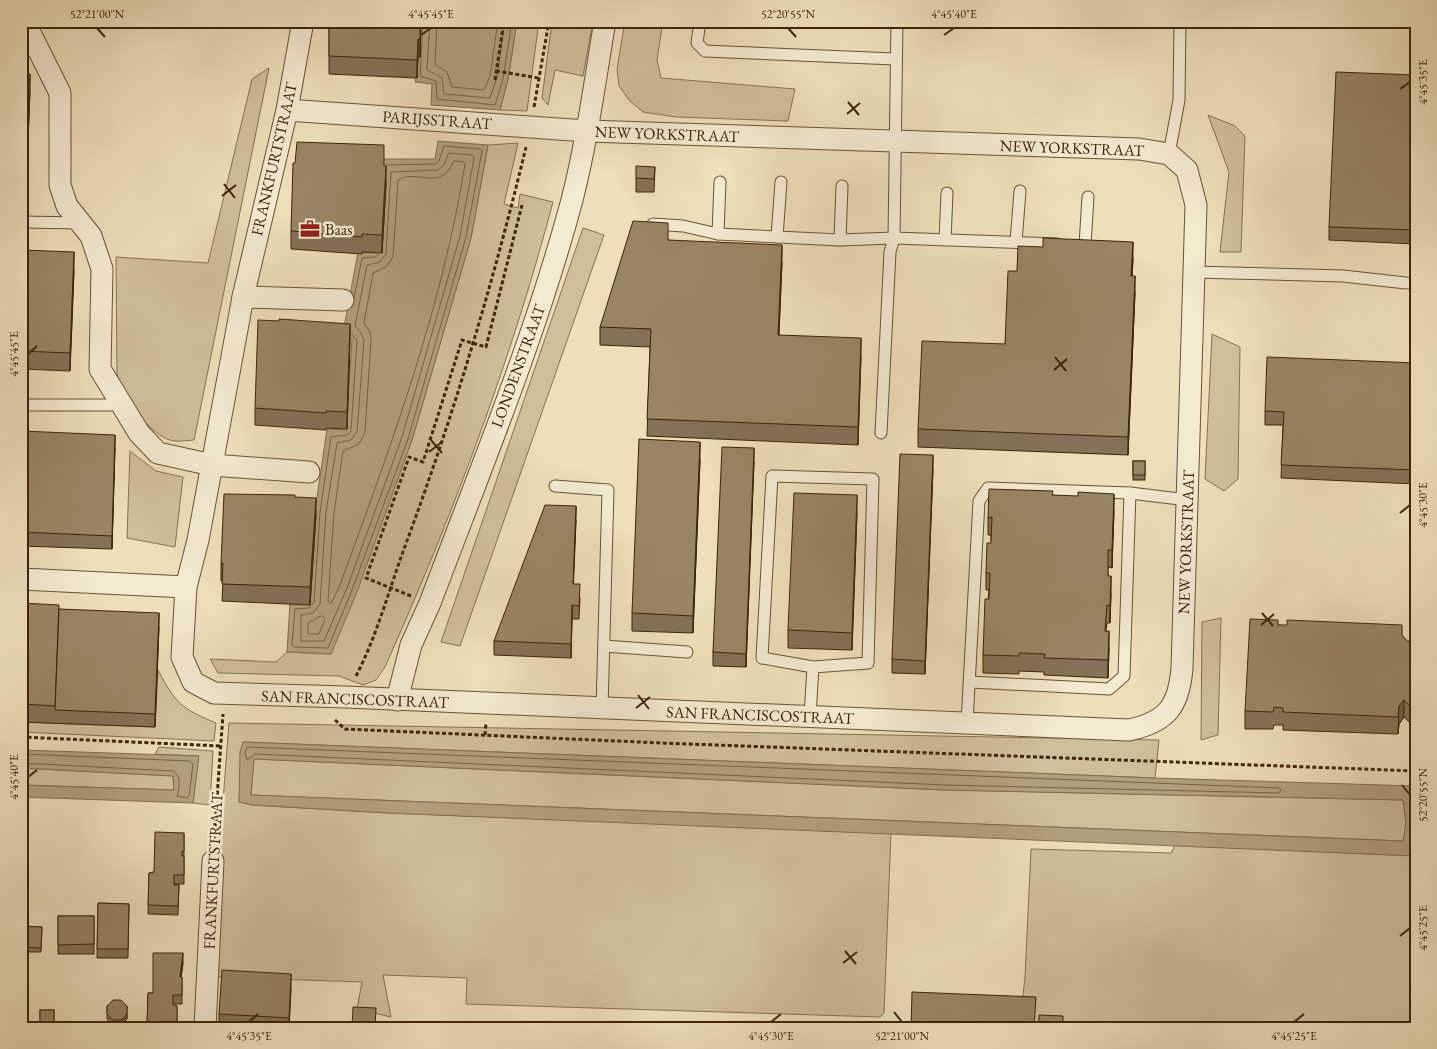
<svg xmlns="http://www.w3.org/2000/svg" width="1437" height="1049" font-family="'EB Garamond',serif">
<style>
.green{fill:#cebf9b;stroke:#867251}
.water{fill:#b09f7c;stroke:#826e4d;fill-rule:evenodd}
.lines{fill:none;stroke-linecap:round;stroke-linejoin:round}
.shore{stroke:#766242;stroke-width:1}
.lane-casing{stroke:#695334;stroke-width:13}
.street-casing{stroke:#695334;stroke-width:23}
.path{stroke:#3d2407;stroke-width:3;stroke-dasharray:4 2.5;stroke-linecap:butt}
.lane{stroke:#f3ead2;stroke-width:11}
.street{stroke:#f3ead2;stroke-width:21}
.wall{fill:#837256;stroke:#3d2407}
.shaded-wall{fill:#6a5d46;stroke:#3d2407}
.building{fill:#988564;stroke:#3d2407}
.ticks{fill:none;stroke:#3d2407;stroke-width:2}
.labels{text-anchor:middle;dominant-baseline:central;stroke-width:5;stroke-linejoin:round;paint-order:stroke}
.street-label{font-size:16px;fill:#3d2407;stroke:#f3ead2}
.poi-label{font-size:16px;fill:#3d2407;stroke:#f3ead2;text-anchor:start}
.neatline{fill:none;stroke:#3d2407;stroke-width:2}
.ticks-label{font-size:12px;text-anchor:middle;fill:#3d2407}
</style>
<rect width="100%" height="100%" fill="#ecdfb9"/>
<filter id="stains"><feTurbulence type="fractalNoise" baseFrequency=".004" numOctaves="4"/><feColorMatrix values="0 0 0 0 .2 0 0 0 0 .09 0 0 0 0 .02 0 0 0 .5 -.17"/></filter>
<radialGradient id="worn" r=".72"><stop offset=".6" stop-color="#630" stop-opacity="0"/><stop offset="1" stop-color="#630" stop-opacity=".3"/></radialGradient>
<g class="green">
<polygon points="517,21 539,21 527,111 500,110 508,79"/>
<polygon points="552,21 593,21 583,76 555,70 548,105 542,98"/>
<polygon points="625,21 663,21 657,60 661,78 795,89 788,121 676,117 643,112 630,101 619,86 617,69"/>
<path d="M269,68L194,440C183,441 173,443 163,437C142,424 123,397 117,374L116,257L208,263L252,79Z"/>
<polygon points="1208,115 1235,126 1245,136 1241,252 1220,252 1229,172"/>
<path d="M518,143L504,204L518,208L520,194L553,202C511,361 452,517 385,667L376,680L363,685L339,676L218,673L210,659L276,662L287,652L331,654L412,440L471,238L488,145Z"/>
<polygon points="583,228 604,235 460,646 441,642"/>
<polygon points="1212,334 1240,347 1238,479 1224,491 1205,479"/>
<polygon points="130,451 156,471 183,477 175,547 127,538"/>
<polygon points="1221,618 1218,735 1201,740 1202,622"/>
<path d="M158,670C176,704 181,708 216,723L214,741L21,732V722L155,727Z"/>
<polygon points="229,723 1159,740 1155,778 243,742 239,802 252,805 388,813 891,832 884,1013 880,1017 466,1004 467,978 383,975 391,1017 357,1009 362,982 215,977 223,801"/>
<polygon points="159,747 213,751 210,805 193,803 198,756 155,754"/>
<polygon points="254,759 945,790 1403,800 1406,823 1404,841 251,795"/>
<polygon points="21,768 173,776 174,790 21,785"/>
<polygon points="1175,845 1416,856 1416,1028 1034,1027 1021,1013 1025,977 1031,849 1171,853"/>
</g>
<g class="water">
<polygon points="419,21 517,21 508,79 500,110 431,105 432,84 415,82"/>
<polygon points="438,141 488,145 471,238 412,440 357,592 331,654 287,652 290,602 315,511 327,429 346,430 352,339 342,338 358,252 375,252 381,159 435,159"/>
<path d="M243,742L1155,778L1415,786L1413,840H1416V856L388,813L252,805L239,802L240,752ZM254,759L945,790L1403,800L1406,823L1403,841L251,795Z"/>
<polygon points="21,750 199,756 193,803 21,797 21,785 174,790 173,776 21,768"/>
</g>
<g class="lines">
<g class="shore">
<polyline points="423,21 420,76 436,81 437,99 495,105 503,79 512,21"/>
<polyline points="430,21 427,70 442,78 444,94 490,98 497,77 505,21"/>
<polyline points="437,21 435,64 447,72 452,87 484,90 490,76 498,21"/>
<polygon points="449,153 472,155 474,158 460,236 402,437 347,588 324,641 301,641 301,615 313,613 320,604 326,512 337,443 351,440 357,432 364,340 361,333 355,326 367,265 380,262 386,254 391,172 438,170 444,165"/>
<path d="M454,161L464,162L465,164C442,309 390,448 340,585L332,602L330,603L328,601L334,513L343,451L359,444L365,432L371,340L370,332L364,323L373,273L386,267L393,257L398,180C418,168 440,193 454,161Z"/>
<polyline points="354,298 362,258 375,257 379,254"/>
<polyline points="351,334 357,340 351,431 347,435 331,437 320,512 314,603 309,608 295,609 292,645 294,647 328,648 352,590 408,439 466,237 482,151 480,149 444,146 439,161 436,164 386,165"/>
<polygon points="322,616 325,619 319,634 308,634 308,623"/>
<polygon points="248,747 1279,788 1281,790 1279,793 945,785 255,754 247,760 245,753"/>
<path d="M21,754L190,761L193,764L189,796L186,798L177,796C179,789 182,776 173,771L21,763"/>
</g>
<defs>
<g id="lane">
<polyline points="700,21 697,43 705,51 895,59"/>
<polyline points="21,50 38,51"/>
<polyline points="1169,154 1179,100 1180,21"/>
<polyline points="21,222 82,223"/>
<polyline points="653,224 683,226 718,234 840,240 894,238 897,21"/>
<polyline points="718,234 720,182"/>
<polyline points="777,237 781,182"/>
<polyline points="840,240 842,186"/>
<polyline points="945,240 947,193"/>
<polyline points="1016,242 1020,191"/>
<polyline points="1085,245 1088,197"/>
<polyline points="1193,272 1343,276 1406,283"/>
<polyline points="21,405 122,405"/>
<polyline points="881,433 890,252 894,238 1057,244"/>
<polyline points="555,486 608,490 602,709"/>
<polyline points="604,646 687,652"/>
<polyline points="970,682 1109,689 1124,676 1130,493"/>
<polyline points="810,716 813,667 762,658 772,476 873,479 868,663 813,667"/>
<polyline points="967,723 979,501 988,488 1130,493 1188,500"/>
</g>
<g id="street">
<polyline points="24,21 60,93 60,185 67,206 91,236 102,269 100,369 139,433 158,453 212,465 309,472"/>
<path d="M287,110L587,131L1139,149L1169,154L1187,170L1196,205L1182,668C1179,706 1167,722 1129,730L345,697L214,693L193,682L182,657L186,587L198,540L243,297L287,110L303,21"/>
<polyline points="243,297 343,300"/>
<polyline points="21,579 186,587"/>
<path d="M397,700L411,645L430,603C480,470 535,338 572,200C587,141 595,81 605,21"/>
<polyline points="205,1028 213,861"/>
</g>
</defs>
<use href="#lane" class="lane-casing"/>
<use href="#street" class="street-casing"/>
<g class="path">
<polyline points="496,71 539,78"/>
<polyline points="495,80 504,21"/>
<polyline points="534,107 549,21"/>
<polyline points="411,596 366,578 409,457 423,462 462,340 486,347 522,205"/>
<path d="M356,676C376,638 389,590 404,549C453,417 493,284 526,147"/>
<polyline points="335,720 345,729 662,743 1416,771"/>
<polyline points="485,735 486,723"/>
<polyline points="21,737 221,746"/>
<polyline points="214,840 223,714"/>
</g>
<use href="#lane" class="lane"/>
<use href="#street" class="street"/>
</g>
<g class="wall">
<polygon points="329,21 421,21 420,57 418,57 417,78 329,74"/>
<polygon points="21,73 30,91 26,192 21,192"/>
<polygon points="1416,75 1416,244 1329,240 1329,227"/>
<polygon points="384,166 386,184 382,253 362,252 362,254 291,249 291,231"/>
<polygon points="655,167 654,192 636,192 636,178"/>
<polygon points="668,240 782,262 779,335 861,356 858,445 647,436 650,347 600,345 600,327"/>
<polygon points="21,250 74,270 70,371 21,369"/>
<polygon points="1133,259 1132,276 1135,293 1128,455 918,447 918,429 1005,344 1017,271"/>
<polygon points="350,341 347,429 326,428 326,430 255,425 255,408"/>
<polygon points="1416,363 1416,484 1281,478 1283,425 1265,425 1265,411"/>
<polygon points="21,431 115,448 112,549 21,546"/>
<polygon points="700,460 693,633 632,631 632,613"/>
<rect x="1133" y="461" width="12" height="19"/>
<polygon points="754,462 746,667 713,666 713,652"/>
<polygon points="933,469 925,674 892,673 892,659"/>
<polygon points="1053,495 1114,511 1112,568 1108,567 1108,576 1111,594 1110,623 1107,623 1106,631 1109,649 1108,678 1044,675 1044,672 1019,671 1019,674 983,673 983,655 989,590 986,590 986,573 991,543 991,535 988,535 988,518"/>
<polygon points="295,497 316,515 310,605 222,601 223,581 221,581 221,563"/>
<polygon points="857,513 852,650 788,648 788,630"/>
<polygon points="576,520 573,584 580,598 579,619 572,619 571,658 494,655 494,641"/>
<polygon points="21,603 59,609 159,627 155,727 21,722"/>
<polygon points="1278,625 1402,636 1408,642 1416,636 1416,726 1412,723 1411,724 1404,717 1399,724 1398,734 1283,730 1283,725 1274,725 1273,729 1245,729 1245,711"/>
<polygon points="184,833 184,884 174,884 174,885 179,885 178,915 148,914 149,873 154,872"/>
<polygon points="98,903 129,904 128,958 97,958"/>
<rect x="58" y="916" width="36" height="38"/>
<polygon points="21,926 42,927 41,952 21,952"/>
<polygon points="183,963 181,977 182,977 182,1004 173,1004 173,1005 177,1006 177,1028 147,1028 148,993 153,993"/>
<polygon points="291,988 289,1028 219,1027 219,1014"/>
<polygon points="107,1006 127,1006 127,1019 121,1025 113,1025 107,1019"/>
<rect x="40" y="1010" width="14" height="18"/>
</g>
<g class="shaded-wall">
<polygon points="420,21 421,21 420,57"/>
<polygon points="418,39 418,57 417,78 417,60"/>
<polygon points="30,74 30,91 26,192 26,175"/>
<polygon points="386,166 386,184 382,253 382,235"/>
<polygon points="1133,242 1133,259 1131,294 1131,276"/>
<polygon points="782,245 782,262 778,352 778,335"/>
<polygon points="74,252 74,270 70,371 70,353"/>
<polygon points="1135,276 1135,293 1128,455 1128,437"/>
<polygon points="350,324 350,341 347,429 347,412"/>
<polygon points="861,338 861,356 858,445 858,427"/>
<polygon points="115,435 115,448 112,549 112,536"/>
<polygon points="700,442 700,460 693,633 693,616"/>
<polygon points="754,448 754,462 746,667 746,654"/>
<polygon points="933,455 933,469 925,674 925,661"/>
<polygon points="1114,494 1114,511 1112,568 1112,550"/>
<polygon points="857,495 857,513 852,650 852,633"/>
<polygon points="316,498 316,515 310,605 310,587"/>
<polygon points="576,506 576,520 573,598 573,584"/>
<polygon points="1111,576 1111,594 1110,623 1110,606"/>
<polygon points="572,605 572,619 571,658 571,644"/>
<polygon points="159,613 159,627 155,727 155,714"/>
<polygon points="1109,631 1109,649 1108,678 1108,660"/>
<polygon points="1404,700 1404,717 1399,724 1398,734 1399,706"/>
<polygon points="1412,705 1412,723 1411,724 1411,707"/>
<polygon points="183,953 183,963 180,986 180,977"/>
<polygon points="291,974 291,988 289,1028 289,1018"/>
<polygon points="127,1014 127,1019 121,1025 121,1020"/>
</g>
<g class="building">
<polygon points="329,21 420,21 420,39 418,39 417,60 329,56"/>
<polygon points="1336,72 1416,75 1416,230 1329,227"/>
<polygon points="21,73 30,74 26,175 21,175"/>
<polygon points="297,142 384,145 384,166 386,166 382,235 362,234 362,237 291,231 293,163 295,163"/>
<polygon points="636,166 655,167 654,179 636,178"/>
<polygon points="633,221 668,223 668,240 782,245 778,335 861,338 858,427 647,419 651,329 600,327"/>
<polygon points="1043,238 1133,242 1131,276 1135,276 1128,437 918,429 922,341 1005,344 1008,271 1017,271 1018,246 1043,247"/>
<polygon points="21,250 74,252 70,353 21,351"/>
<polygon points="279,319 350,324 347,412 326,411 326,413 255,408 258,320 279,321"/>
<polygon points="1267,357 1416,363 1416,470 1281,465 1284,412 1265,411"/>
<polygon points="21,431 115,435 112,536 21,532"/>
<polygon points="639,439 700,442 693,616 632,613"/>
<polygon points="722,447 754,448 746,654 713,652"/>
<polygon points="900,454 933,455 925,661 892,659"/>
<rect x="1133" y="461" width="12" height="14"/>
<polygon points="989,489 1053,491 1052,495 1078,496 1078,492 1114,494 1112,550 1108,550 1108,576 1111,576 1110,606 1107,605 1105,631 1109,631 1108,660 1044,658 1045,654 1019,653 1019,656 983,655 985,599 989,599 990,573 986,573 987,543 991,543 992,517 988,518"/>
<polygon points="794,493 857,495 852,633 788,630"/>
<polygon points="224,494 295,495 295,497 316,498 310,587 222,584 223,563 221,563"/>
<polygon points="545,505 576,506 573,584 580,584 579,606 572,605 571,644 494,641"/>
<polygon points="21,603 59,605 55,706 21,704"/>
<polygon points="59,609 159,613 155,714 55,710"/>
<polygon points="1250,619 1278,620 1278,625 1287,625 1287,620 1402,625 1402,635 1408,642 1411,638 1416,636 1416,709 1412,705 1411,707 1404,700 1399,706 1398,717 1283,712 1283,708 1274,707 1273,712 1245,711"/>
<polygon points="155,832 184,833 184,851 182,851 182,856 184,856 184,875 174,875 174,885 179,885 178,906 148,905 149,873 154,872"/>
<polygon points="98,903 129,904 128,949 97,949"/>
<polygon points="58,916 94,916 94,944 58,945"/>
<polygon points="21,926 42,927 41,948 21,947"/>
<polygon points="153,953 183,953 180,977 182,977 182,995 173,995 173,1005 177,1006 177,1026 147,1026 148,993 153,993"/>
<polygon points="222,970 291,974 289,1018 219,1014"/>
<polygon points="912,992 1036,997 1034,1028 911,1028"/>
<polygon points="113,1000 121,1000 127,1006 127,1014 121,1020 113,1020 107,1014 107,1006"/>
<polygon points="353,1007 376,1008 375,1028 352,1028"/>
<rect x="40" y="1010" width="14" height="14"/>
<polygon points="1039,1015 1063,1016 1063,1028 1039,1028"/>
</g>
<path class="ticks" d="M97,28L105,37M788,28L796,37M421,35L431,28M944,35L954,28M1400,89L1410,82M848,102L859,115M847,114L860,103M224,184L235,198M222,196L236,185M28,354L37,346M1055,357L1066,371M1054,370L1067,359M431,440L442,453M429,452L443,441M1400,513L1410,505M1262,613L1273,626M1261,625L1274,614M638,695L649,709M636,708L650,697M28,777L37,770M1402,785L1410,795M1400,936L1410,928M845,951L856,964M843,963L857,952M894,1012L902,1022M249,1022L258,1014M771,1022L781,1014M1294,1022L1304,1014"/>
<defs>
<symbol id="office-bare" viewBox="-9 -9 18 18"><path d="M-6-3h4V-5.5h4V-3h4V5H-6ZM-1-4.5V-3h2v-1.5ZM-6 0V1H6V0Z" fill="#8f2418" stroke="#f3ead2" stroke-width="2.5" paint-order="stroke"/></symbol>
</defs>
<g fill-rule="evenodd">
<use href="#office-bare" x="296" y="215" width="28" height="28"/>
</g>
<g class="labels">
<g class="street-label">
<text transform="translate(437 120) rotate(4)">PARIJSSTRAAT</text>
<text transform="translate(667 134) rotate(2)">NEW YORKSTRAAT</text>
<text transform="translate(1072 148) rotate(2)">NEW YORKSTRAAT</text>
<text transform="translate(274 159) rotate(-77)">FRANKFURTSTRAAT</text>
<text transform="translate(518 366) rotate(-70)">LONDENSTRAAT</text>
<text transform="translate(1186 542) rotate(-88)">NEW YORKSTRAAT</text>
<text transform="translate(355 699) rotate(2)">SAN FRANCISCOSTRAAT</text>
<text transform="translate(760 715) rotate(2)">SAN FRANCISCOSTRAAT</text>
<text transform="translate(213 871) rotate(-87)">FRANKFURTSTRAAT</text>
</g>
<g class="poi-label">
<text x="325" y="229">Baas</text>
</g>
</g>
<rect width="1437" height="1049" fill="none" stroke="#ecdfb9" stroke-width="55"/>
<rect x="28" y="28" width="1382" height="994" class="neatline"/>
<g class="ticks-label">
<text x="97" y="18">52°21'00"N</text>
<text x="431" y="18">4°45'45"E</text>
<text x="788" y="18">52°20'55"N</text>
<text x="954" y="18">4°45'40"E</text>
<text transform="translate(1423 82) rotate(-90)" y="4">4°45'35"E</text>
<text transform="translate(14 354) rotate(-90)" y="4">4°45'45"E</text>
<text transform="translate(1423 505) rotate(-90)" y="4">4°45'30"E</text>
<text transform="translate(14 777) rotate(-90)" y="4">4°45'40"E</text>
<text transform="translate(1423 795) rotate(-90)" y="4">52°20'55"N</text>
<text transform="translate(1423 928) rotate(-90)" y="4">4°45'25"E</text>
<text x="249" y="1040">4°45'35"E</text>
<text x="771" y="1040">4°45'30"E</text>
<text x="902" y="1040">52°21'00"N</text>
<text x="1294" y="1040">4°45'25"E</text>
</g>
<rect width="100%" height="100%" filter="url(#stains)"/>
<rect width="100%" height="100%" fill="url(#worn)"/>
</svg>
